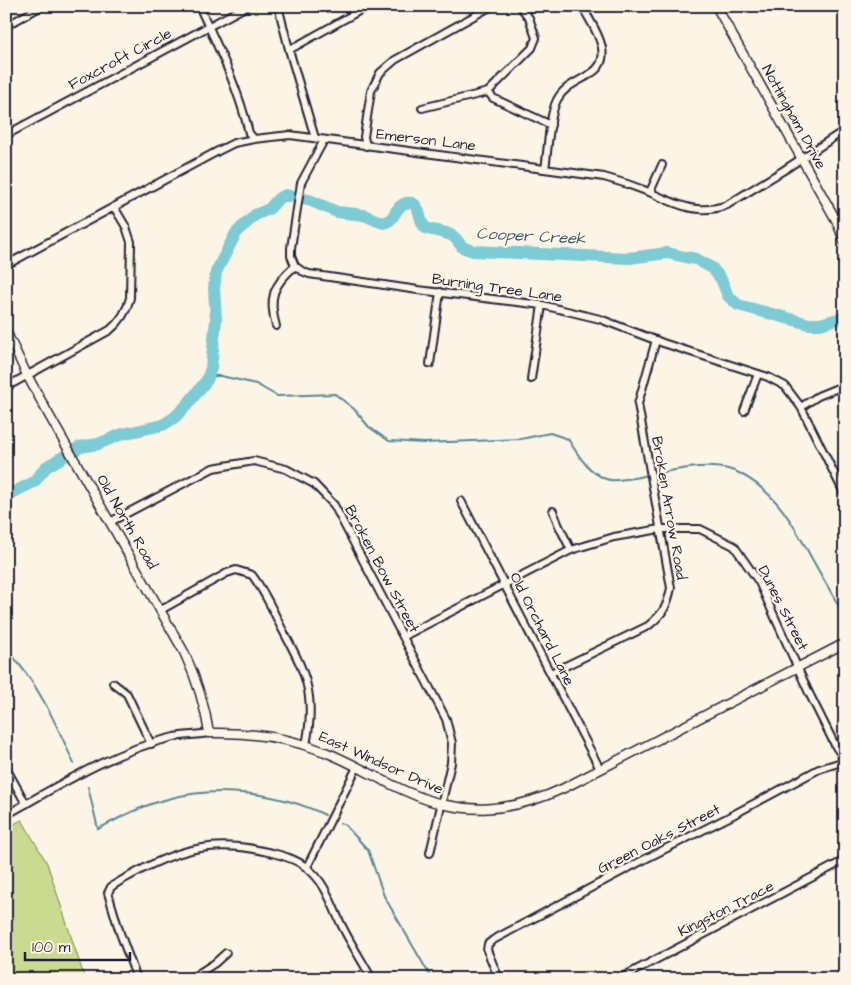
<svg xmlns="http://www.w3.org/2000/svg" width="851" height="985" font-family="'Architects Daughter',sans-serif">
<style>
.green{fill:#cada8e;stroke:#767e64}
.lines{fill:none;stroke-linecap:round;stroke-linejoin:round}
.stream{stroke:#578797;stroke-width:2}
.river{stroke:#7bcbd5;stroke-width:12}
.minor-casing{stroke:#22223b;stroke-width:10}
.tertiary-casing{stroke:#22223b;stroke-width:11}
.minor{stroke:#fcf5e5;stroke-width:6}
.tertiary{stroke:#fcf5e5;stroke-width:8}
.labels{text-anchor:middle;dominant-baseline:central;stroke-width:4.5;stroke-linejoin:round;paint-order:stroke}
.street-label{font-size:15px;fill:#22223b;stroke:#fcf5e5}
.water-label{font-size:16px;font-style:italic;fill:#3d5569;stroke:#fcf5e5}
</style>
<rect width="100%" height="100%" fill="#fcf5e5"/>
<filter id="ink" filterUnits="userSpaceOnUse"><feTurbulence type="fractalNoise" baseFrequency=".02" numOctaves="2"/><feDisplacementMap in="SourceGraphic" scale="10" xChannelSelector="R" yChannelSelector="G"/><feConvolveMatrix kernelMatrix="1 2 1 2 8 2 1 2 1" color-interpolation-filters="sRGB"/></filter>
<g filter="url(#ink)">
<polygon class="green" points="22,820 47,863 85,979 6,979 6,828"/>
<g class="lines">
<g class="stream">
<path d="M207,380L215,376H221L256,384L277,396L335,394L354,409L369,427L389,441L424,443L521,439L550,433L568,439C578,455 588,472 606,479C613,482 625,479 633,478C664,473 712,458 741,474C776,493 793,523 811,557C822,577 834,597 845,617"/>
<path d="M6,649C37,681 56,723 74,764"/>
<path d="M88,787L98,829C121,817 143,805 168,799C216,785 281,793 325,815"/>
<polyline points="340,823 345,825 368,850 384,896 432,979"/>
</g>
<path class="river" d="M6,496L34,482L46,467L80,447L98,444L122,434L163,425L175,417L186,406L207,380L211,368L216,319L214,289L216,272L236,233L255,215L269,209L279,198L286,195L309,200L337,212L364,215L383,223C396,221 394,206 406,203C423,200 417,222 426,228C429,230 434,230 437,231C452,234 454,235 462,247L473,251L629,258L667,253L685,257L696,259L712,268L721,279L728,296L738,305L809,324H820L845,317"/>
<defs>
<g id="minor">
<path d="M199,6C219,49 238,87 249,133L254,139"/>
<polyline points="278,6 290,53 315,138"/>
<polyline points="6,26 42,6"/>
<polyline points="289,50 368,6"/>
<polyline points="488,92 493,98 551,125"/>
<polyline points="422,108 488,92 532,48 536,38 529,18 520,6"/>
<polyline points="6,135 247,6"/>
<polyline points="324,140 301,183 291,248 291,256 295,266 302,271 309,274 418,290 542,305 600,319 663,343 768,377 785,386 801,407 845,495"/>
<polyline points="366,146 364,137 371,91 380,73 395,60 492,6"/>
<path d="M545,169C548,151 549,115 557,100C564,86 578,82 590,74C618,58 592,25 582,6"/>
<polyline points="650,192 662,165"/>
<path d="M6,265L218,151L234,143L254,139L290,135L604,177C619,181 634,186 649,192C676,204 697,216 727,205L784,170L845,130"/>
<path d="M276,326C268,298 273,285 295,266"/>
<polyline points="430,364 440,292"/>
<polyline points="531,379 542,305"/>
<path d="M6,387L110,330C120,322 127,310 130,298L131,242L126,227L114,207"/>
<polyline points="801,407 818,396 845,385"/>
<polyline points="744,411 758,374"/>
<polyline points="461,501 600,769"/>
<polyline points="553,511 559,526 571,550"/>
<polyline points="110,522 213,468 254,461 286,469 314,484 334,505 446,719 452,743 451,763 430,853"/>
<path d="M161,610L227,573L236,570L252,575C262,588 273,610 280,625C304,670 317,692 306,745"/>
<polyline points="404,636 571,550 614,537 660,529 700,529 734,546 759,582 809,693 836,747 845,760"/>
<path d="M551,673L648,626C663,614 667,607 671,588L638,404L656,340"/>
<polyline points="113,683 127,694 151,744"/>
<polyline points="6,768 26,804"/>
<path d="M6,815C60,785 113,751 174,737C185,735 197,735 209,733"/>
<polyline points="307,867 357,767"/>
<path d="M137,979L120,933L108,893L111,887C119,881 128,877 137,872C183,847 217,840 268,852C281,855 297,859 307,868C326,882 332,906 342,926C351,944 362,961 372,979"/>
<polyline points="190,979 215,963 226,953"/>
<polyline points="499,979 487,950 488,944 493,940 647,858 729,817 819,769 845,761"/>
<polyline points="619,979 845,860"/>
<polyline points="839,979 845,976"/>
</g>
<g id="tertiary">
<polyline points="716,6 836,220 845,243"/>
<path d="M6,331L27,375L50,417L184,652C196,678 205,705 209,733C248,732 288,737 325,752C354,763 381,781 410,793C463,817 513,812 564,788L845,643"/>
</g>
</defs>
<use href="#minor" class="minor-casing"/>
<use href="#tertiary" class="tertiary-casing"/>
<use href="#minor" class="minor"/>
<use href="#tertiary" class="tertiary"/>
</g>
</g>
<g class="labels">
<g class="street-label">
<text transform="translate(120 59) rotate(-28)">Foxcroft Circle</text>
<text transform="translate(794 117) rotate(61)">Nottingham Drive</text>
<text transform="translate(426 140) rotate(7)">Emerson Lane</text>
<text transform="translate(497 288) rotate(8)">Burning Tree Lane</text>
<text transform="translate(669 508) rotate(80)">Broken Arrow Road</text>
<text transform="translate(127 522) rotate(60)">Old North Road</text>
<text transform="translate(382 569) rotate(62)">Broken Bow Street</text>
<text transform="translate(783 608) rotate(63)">Dunes Street</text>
<text transform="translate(542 629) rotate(63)">Old Orchard Lane</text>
<text transform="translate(381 763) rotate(24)">East Windsor Drive</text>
<text transform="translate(659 839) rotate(-27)">Green Oaks Street</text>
<text transform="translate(726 909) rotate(-27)">Kingston Trace</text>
</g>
<g class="water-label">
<text transform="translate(531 236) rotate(3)">Cooper Creek</text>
</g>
</g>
<rect width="851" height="985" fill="none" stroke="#fcf5e5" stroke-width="25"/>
<rect x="12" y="12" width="826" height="960" fill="none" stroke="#22223b" stroke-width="2" filter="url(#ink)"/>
<path d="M25 952v8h105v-8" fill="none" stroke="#22223b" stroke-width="2.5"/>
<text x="32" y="952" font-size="15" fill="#22223b" stroke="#fcf5e5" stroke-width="4" paint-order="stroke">100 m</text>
</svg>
